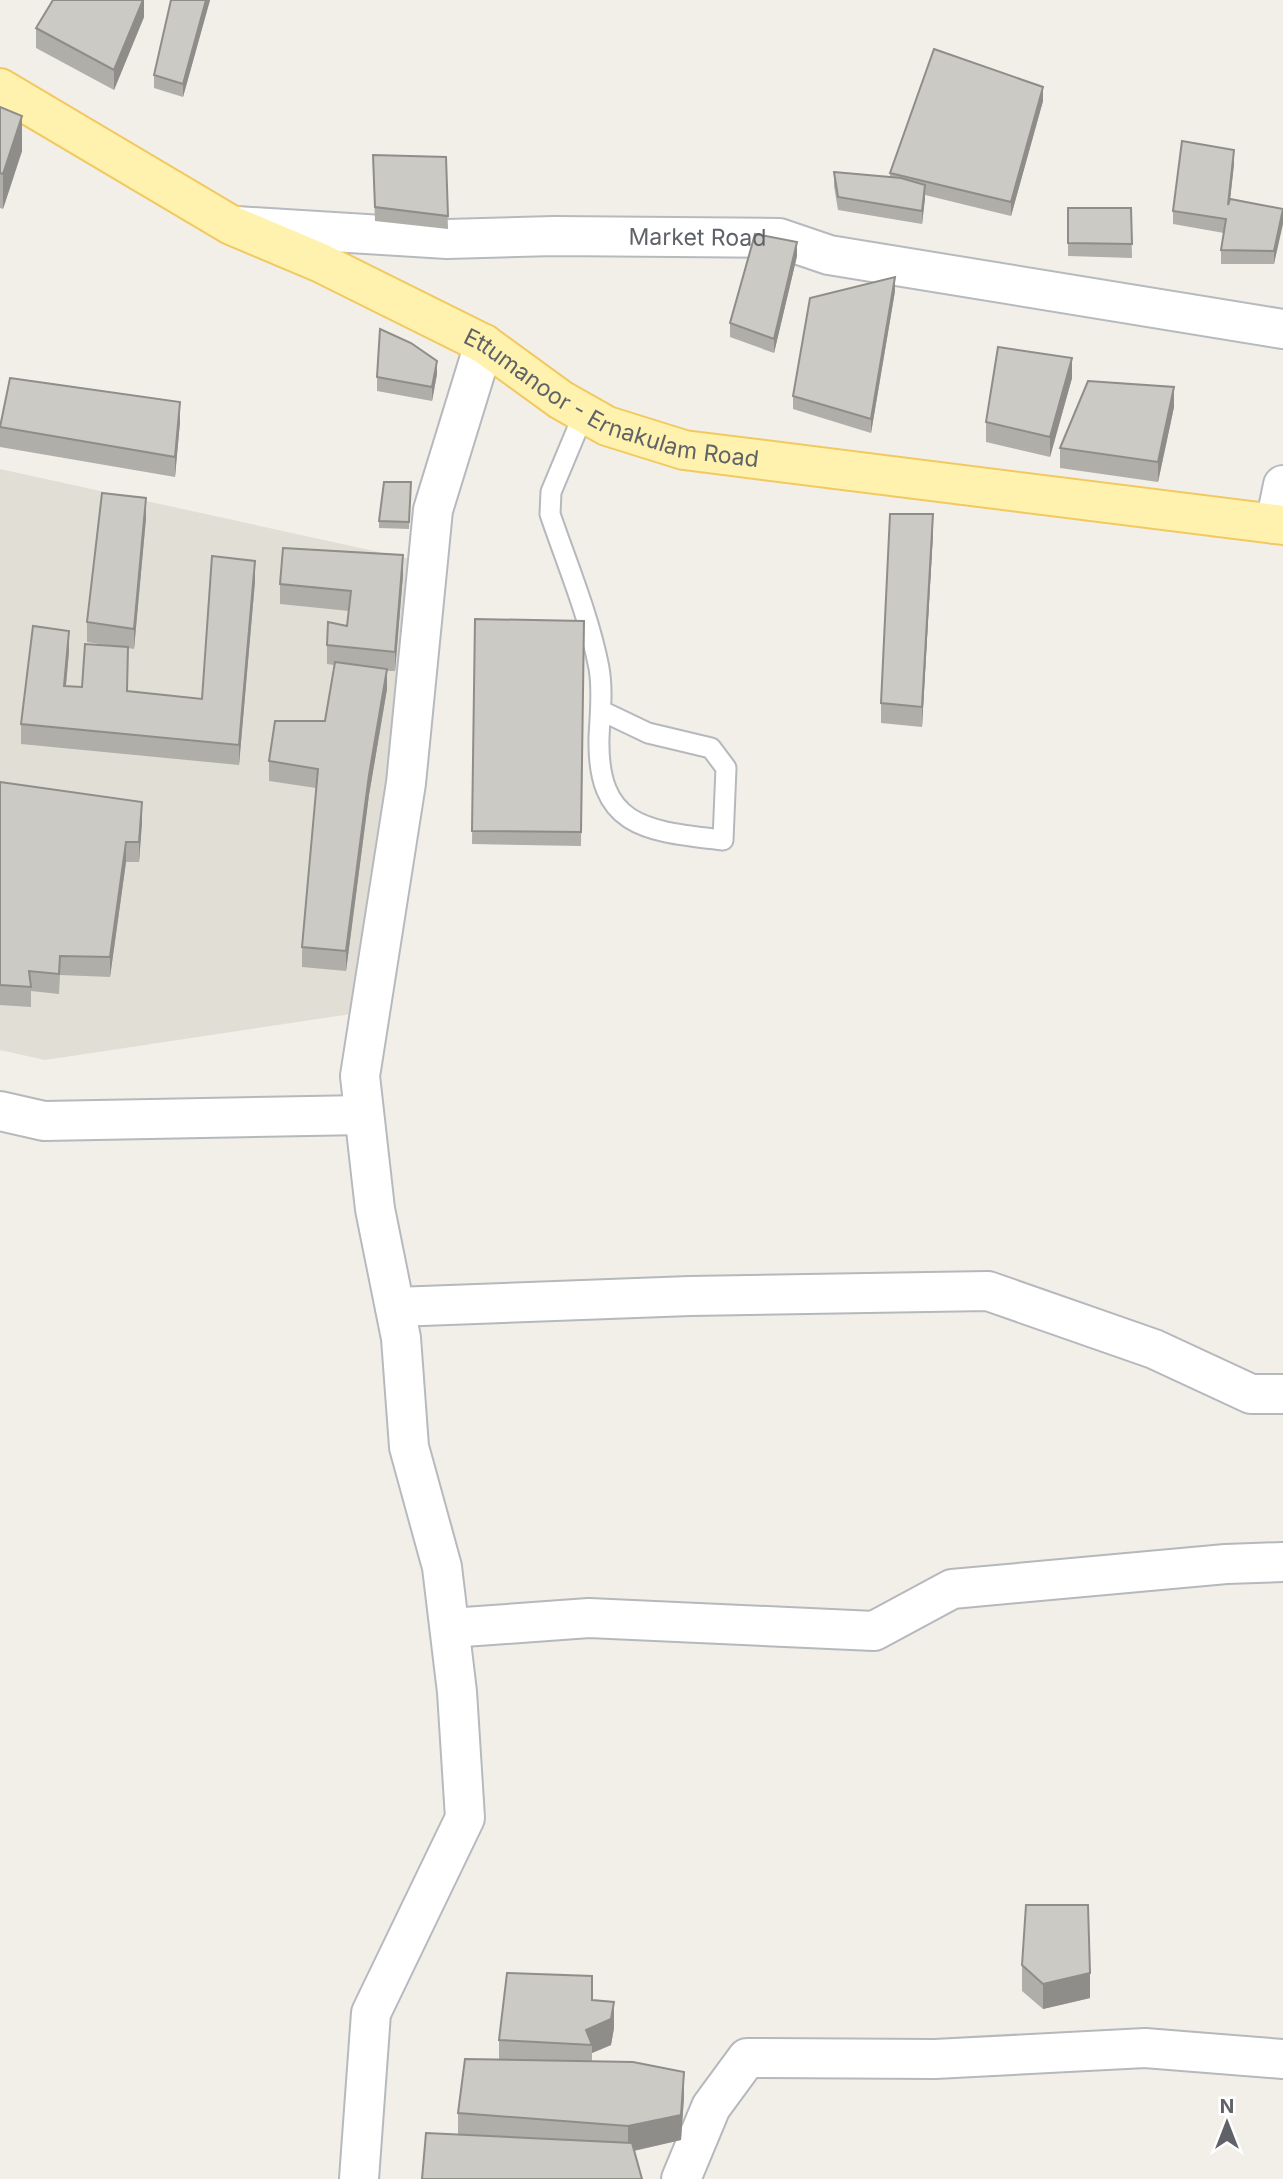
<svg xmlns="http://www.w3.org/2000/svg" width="1283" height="2179" font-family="Inter,sans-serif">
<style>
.education{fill:#e1ded6}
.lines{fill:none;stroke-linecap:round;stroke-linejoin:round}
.lane-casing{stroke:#b5b8bc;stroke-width:23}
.street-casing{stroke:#b5b8bc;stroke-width:42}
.secondary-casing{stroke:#b6babf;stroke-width:42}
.primary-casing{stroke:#f2c960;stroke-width:42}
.lane{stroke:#fff;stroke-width:19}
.street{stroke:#fff;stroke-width:38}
.secondary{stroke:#fff;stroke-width:38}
.primary{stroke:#fff2af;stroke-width:38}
.wall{fill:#afaea9}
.shaded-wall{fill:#8f8d8a}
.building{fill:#cccac5;stroke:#8f8d8a;stroke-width:2}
.labels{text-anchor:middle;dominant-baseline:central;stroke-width:5;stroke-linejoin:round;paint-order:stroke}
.street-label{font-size:23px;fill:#5f6368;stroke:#fff}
</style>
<rect width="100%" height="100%" fill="#f1efe8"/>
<polygon class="education" points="0,469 420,561 364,1012 45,1060 0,1050"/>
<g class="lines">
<defs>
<path id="lane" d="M584,413L551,492L550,514C567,564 589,616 599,668C603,691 600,714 599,738C597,829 648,831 723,840L726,768L711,748L648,733L602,711"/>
<g id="street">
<polyline points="0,1111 44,1121 364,1115"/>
<polyline points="395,1307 690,1296 988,1291 1154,1349 1251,1394 1283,1394"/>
<polyline points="450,1628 589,1618 874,1631 952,1589 1226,1564 1283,1562"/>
<polyline points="681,2179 711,2107 747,2058 935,2059 1145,2048 1283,2059"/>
</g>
<g id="secondary">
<path id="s1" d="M236,226L447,239L554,236L779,238L829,255L1283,329"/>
<polyline points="1275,524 1283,485"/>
<polyline points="359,2179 371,2013 465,1818 457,1692 442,1567 409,1447 401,1338 375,1209 360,1076 406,783 433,510 484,344"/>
</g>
<g id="primary">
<path id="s2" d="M0,88L231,225L321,263L484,344L561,400L607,426L684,450L1283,525"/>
</g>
</defs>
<use href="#lane" class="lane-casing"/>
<use href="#street" class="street-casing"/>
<use href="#secondary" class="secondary-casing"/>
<use href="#primary" class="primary-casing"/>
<use href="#lane" class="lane"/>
<use href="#street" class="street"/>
<use href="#secondary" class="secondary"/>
<use href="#primary" class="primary"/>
</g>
<g class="wall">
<polygon points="144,0 144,17 114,90 36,48 36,28"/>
<polygon points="171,0 210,0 183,97 154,88 154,75"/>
<polygon points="1043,101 1011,216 925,195 922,224 838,210 834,186 834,172 890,177 890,173"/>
<polygon points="0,107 22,151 3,209 0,208"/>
<polygon points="446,157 448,229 375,221 373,168"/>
<polygon points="1234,164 1230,199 1283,209 1274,264 1221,264 1221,250 1224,233 1173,224 1173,211"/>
<polygon points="1068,208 1131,208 1132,258 1068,256"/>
<polygon points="797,256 774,353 730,337 730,323"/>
<polygon points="895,291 871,433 793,409 793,396"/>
<polygon points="437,374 432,401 377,391 377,377"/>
<polygon points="1072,378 1050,457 986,442 986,422"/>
<polygon points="1174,407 1158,482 1060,468 1060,448"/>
<polygon points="180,422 175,477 0,447 0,425"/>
<polygon points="411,482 409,529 379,528 379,521"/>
<polygon points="146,518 134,649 128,648 128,691 202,699 255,581 239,765 21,744 21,724 69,651 66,686 82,687 119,647 87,642 87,622"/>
<polygon points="933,534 922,727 881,723 881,703"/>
<polygon points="403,575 395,671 387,671 387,689 369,795 346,971 302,967 302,947 316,788 269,781 269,761 325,721 334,665 327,664 327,645 347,626 349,611 280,604 280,584"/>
<polygon points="475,619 584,621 581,846 472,844"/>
<polygon points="0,782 142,822 139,862 126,862 110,977 60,975 59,994 31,991 31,1007 0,1005"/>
<polygon points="1022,1965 1090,1998 1043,2009 1022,1991"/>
<polygon points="592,2000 614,2028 611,2045 592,2053 592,2061 684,2097 681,2140 634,2151 458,2135 458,2113 499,2059 499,2040"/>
</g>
<g class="shaded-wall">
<polygon points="143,0 144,0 144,17 114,90 114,70"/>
<polygon points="206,0 210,0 183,97 183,84"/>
<polygon points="1043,87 1043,101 1011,216 1011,202"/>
<polygon points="22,116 22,151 3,209 3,174"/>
<polygon points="1234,150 1234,164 1228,219 1228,205"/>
<polygon points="925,185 925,199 922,224 922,211"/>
<polygon points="1283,210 1283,224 1274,264 1274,251"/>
<polygon points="797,242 797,256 774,353 774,339"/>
<polygon points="895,277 895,291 871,433 871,419"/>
<polygon points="1072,358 1072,378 1050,457 1050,437"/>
<polygon points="437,361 437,374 432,401 432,387"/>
<polygon points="1174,387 1174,407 1158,482 1158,462"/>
<polygon points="180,402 180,422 175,477 175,457"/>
<polygon points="146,498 146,518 134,649 134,629"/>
<polygon points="933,514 933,534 922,727 922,707"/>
<polygon points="403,555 403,575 395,671 395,652"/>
<polygon points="255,561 255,581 239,765 239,745"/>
<polygon points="69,631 69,651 64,706 64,686"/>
<polygon points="387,669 387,689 369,795 346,971 346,951 369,775"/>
<polygon points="142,802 142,822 139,862 139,842"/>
<polygon points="126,842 126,862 110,977 110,957"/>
<polygon points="1090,1973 1090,1998 1043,2009 1043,1984"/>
<polygon points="614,2002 614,2028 611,2045 592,2053 592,2045 586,2030"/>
<polygon points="684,2072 684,2097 681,2140 628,2152 628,2126"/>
</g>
<g class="building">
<polygon points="53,0 143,0 114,70 36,28"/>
<polygon points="171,0 206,0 183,84 154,75"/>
<polygon points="934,49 1043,87 1011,202 890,173"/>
<polygon points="0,107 22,116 3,174 0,173"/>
<polygon points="1182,141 1234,150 1228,205 1230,199 1283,209 1274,251 1221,250 1226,219 1173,211"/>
<polygon points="373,155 446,157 448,216 375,207"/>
<polygon points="834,172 901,178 925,185 922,211 838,197"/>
<polygon points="1068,208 1131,208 1132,244 1068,243"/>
<polygon points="755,234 797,242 774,339 730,323"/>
<polygon points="895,277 871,419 793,396 810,298"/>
<polygon points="380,329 411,343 437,361 432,387 377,377"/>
<polygon points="998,347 1072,358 1050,437 986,422"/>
<polygon points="10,378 180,402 175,457 0,427"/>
<polygon points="1088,381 1174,387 1158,462 1060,448"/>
<polygon points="384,482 411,482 409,522 379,521"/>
<polygon points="102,493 146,498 134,629 87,622"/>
<polygon points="890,514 933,514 922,707 881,703"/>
<polygon points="283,548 403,555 395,652 327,645 328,622 347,626 351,591 280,584"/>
<polygon points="212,556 255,561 239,745 21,724 33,626 69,631 64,686 82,687 85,644 128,647 127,691 202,699"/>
<polygon points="475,619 584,621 581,832 472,831"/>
<polygon points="335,662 387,669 369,775 346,951 302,947 318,769 269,761 275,721 325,721"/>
<polygon points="0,782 142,802 139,842 126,842 110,957 60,956 59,974 29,971 31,987 0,985"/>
<polygon points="1026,1905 1088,1905 1090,1973 1043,1984 1022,1965"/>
<polygon points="507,1973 592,1976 592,2000 614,2002 611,2019 586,2030 592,2045 499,2040"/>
<polygon points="465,2059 633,2062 684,2072 681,2115 628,2126 458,2113"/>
<polygon points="426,2133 632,2143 642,2179 422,2179"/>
</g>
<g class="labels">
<g class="street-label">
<text stroke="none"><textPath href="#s1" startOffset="462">Market Road</textPath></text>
<text stroke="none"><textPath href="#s2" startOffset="690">Ettumanoor - Ernakulam Road</textPath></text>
</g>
</g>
<g transform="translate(1227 2123)" stroke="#ffffff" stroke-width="5" paint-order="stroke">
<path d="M0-5L12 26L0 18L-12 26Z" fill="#5f6368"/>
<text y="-10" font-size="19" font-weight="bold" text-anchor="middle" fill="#5f6368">N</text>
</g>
</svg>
